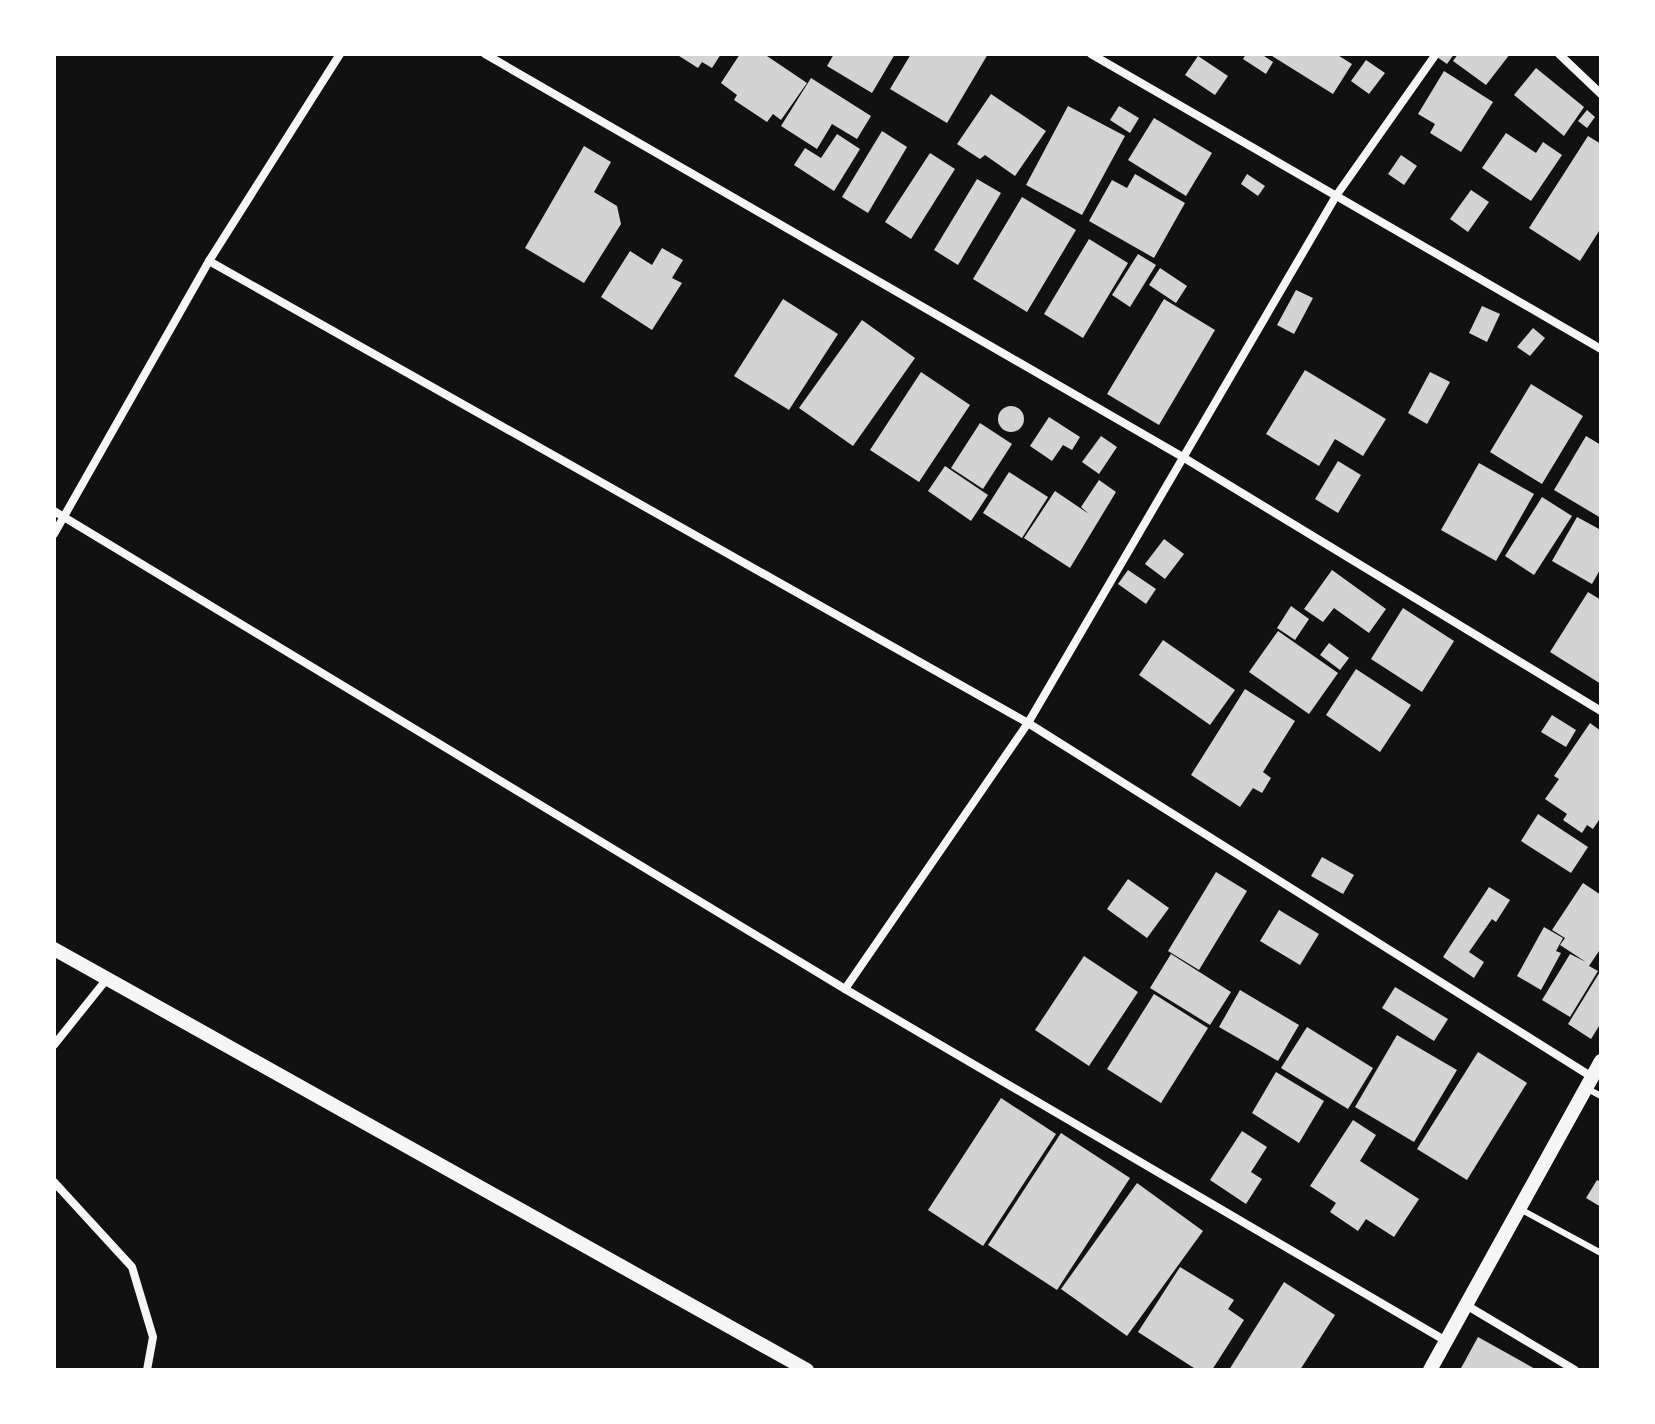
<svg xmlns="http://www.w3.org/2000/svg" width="1655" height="1424" font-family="'IBM Plex Sans',sans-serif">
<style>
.building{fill:#d3d3d3}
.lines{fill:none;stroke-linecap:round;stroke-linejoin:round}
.service{stroke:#f5f5f5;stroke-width:6}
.minor{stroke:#f5f5f5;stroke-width:8}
.tertiary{stroke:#f5f5f5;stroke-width:14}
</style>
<rect width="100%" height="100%" fill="#111"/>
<g class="building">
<polygon points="676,54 721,54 712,68 702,62 698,68"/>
<polygon points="740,54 764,54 807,83 781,120 773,114 767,122 734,100 737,95 721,83"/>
<polygon points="834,54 895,54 872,93 827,66"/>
<polygon points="911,54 988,54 947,123 890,89"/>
<polygon points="1246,54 1261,54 1273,62 1266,74 1243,59"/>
<polygon points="1269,54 1336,54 1352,64 1333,94"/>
<polygon points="1439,54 1454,54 1447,64 1437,57"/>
<polygon points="1458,54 1510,54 1486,85 1453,61"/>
<polygon points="1198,56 1228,76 1215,95 1185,75"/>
<polygon points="1366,60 1385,73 1369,94 1351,81"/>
<polygon points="1536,68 1584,107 1564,136 1514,95"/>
<polygon points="1444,71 1493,102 1461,152 1430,133 1435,124 1418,114"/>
<polygon points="811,78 871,116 857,139 832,124 817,149 781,126"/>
<polygon points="991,94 1046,131 1015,176 985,155 980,159 957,144"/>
<polygon points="1068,106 1125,136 1082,215 1026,185"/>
<polygon points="1119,106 1139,118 1130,133 1110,120"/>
<polygon points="1587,110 1595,117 1587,128 1578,121"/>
<polygon points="1154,118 1212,153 1186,196 1128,160"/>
<polygon points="882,131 907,147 868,213 842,197"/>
<polygon points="1506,133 1536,153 1543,142 1562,155 1531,201 1482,168"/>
<polygon points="837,134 860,149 834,191 794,165 805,148 821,158"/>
<polygon points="1588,136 1601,144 1601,228 1580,261 1529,228"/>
<polygon points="584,146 611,162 594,192 617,206 621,224 584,283 525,248"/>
<polygon points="930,153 955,169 911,239 885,222"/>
<polygon points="1401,155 1417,166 1404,185 1388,174"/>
<polygon points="1135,174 1185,203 1154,258 1089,221 1112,180 1127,188"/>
<polygon points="1247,174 1265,186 1258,196 1241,184"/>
<polygon points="977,179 1001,193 958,265 934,250"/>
<polygon points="1471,190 1489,202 1468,232 1450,219"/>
<polygon points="1022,197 1076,230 1027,312 973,279"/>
<polygon points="1089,239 1128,263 1083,338 1044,314"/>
<polygon points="662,248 683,260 672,278 682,283 652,330 601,297 630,251 652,265"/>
<polygon points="1138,254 1156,265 1130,307 1112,295"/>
<polygon points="1160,268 1187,286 1176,303 1149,285"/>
<polygon points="1296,290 1313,298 1294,334 1277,325"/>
<polygon points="783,299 838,334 789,410 734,376"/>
<polygon points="1164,299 1215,330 1159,425 1107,394"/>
<polygon points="1482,306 1500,314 1487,342 1469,333"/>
<polygon points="862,320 915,358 853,446 799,408"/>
<polygon points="1533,328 1545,338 1530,356 1517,347"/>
<polygon points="1305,370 1386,419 1363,456 1335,439 1319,466 1266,434"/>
<polygon points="921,372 970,405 919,482 870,450"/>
<polygon points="1430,372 1450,382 1427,424 1408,413"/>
<polygon points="1531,384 1583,416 1542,484 1490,452"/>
<circle cx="1011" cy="419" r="13"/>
<polygon points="1049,417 1080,437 1072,450 1063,445 1052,461 1030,446"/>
<polygon points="980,423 1012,444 983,489 951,468"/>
<polygon points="1101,436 1117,447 1099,474 1082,462"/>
<polygon points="1586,436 1601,445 1601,518 1554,490"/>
<polygon points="1338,461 1361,475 1338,513 1315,499"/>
<polygon points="1479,463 1534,494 1496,561 1441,530"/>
<polygon points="945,466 988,495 971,521 928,491"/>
<polygon points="1009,472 1048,497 1022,538 983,513"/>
<polygon points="1099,480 1116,492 1070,568 1024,538 1055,491 1089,514 1081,507"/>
<polygon points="1542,497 1572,516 1534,575 1505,556"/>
<polygon points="1577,517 1601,530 1601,568 1592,584 1552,561"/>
<polygon points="1164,539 1184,554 1165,579 1145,564"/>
<polygon points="1128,570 1156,589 1146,604 1118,584"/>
<polygon points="1332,570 1386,609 1369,633 1334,608 1323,622 1304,609"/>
<polygon points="1588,592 1601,600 1601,684 1550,652"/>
<polygon points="1291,606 1309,619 1295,640 1277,628"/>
<polygon points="1403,608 1454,641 1422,692 1371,659"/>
<polygon points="1278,631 1338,673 1309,714 1249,672"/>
<polygon points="1163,640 1235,690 1210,725 1139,675"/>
<polygon points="1329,643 1349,658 1340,670 1320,655"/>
<polygon points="1356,669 1411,705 1380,752 1326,715"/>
<polygon points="1245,689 1295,721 1263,772 1271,778 1262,793 1253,788 1240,807 1191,775"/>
<polygon points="1552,715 1576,730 1566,747 1541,732"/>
<polygon points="1590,723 1601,731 1601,817 1593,829 1587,825 1582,833 1563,820 1567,814 1545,799 1559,779 1554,776"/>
<polygon points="1538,814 1588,847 1571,873 1521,841"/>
<polygon points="1322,857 1354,875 1343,894 1311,876"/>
<polygon points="1216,872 1247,891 1199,970 1168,951"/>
<polygon points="1128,879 1169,908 1147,938 1107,909"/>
<polygon points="1583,883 1601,895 1601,948 1589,966 1598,971 1570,1017 1542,1000 1570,954 1586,962 1560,945 1565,938 1552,930"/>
<polygon points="1489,887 1510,900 1496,922 1492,919 1469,952 1484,962 1474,978 1443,957"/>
<polygon points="1279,910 1319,934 1300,965 1260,941"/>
<polygon points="1544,927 1563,938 1556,951 1561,953 1541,990 1517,976"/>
<polygon points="1171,954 1231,992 1210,1025 1150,988"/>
<polygon points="1084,956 1138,992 1089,1066 1035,1030"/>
<polygon points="1601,970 1601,1023 1591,1039 1568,1024"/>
<polygon points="1395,987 1448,1019 1434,1041 1382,1008"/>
<polygon points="1240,990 1299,1025 1278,1061 1219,1027"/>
<polygon points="1154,994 1208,1028 1161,1103 1107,1069"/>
<polygon points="1307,1027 1373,1068 1348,1109 1281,1068"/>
<polygon points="1397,1035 1457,1070 1414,1142 1355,1107"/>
<polygon points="1478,1052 1527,1083 1467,1180 1417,1149"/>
<polygon points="1276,1072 1324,1101 1299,1143 1252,1113"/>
<polygon points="1001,1098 1056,1134 983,1246 928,1210"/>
<polygon points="1353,1120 1376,1135 1360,1161 1419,1199 1394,1237 1366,1219 1358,1231 1330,1212 1336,1203 1310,1186"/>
<polygon points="1242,1131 1267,1147 1251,1172 1262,1179 1246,1204 1210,1180"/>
<polygon points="1061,1133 1130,1178 1057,1290 988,1245"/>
<polygon points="1597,1180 1601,1182 1601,1207 1586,1198"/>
<polygon points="1137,1183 1203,1231 1127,1336 1061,1289"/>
<polygon points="1180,1267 1234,1300 1228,1309 1244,1320 1212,1370 1197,1370 1138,1332"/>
<polygon points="1284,1282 1335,1315 1300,1370 1229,1370"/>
<polygon points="1478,1337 1537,1370 1460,1370"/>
</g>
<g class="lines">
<g class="service">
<polyline points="1586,1088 1601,1096"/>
<polyline points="1520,1209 1601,1253"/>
</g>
<g class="minor">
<polyline points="485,54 1181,456 1601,711"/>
<polyline points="1091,54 1601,349"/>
<polyline points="1559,54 1601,94"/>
<polyline points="209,261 1028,723 1592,1077"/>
<polyline points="54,511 845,989 1446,1341"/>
<polyline points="54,534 209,261 340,54"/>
<polyline points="845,989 1028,723 1336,196 1436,54"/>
<polyline points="54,1045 106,980"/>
<polyline points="54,1182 132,1267 153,1337 147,1370"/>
<polyline points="1466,1305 1575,1370"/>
</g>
<g class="tertiary">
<polyline points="54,949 807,1370"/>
<polyline points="1430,1370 1601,1061"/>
</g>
</g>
<rect width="1655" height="1424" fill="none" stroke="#ffffff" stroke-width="112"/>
</svg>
